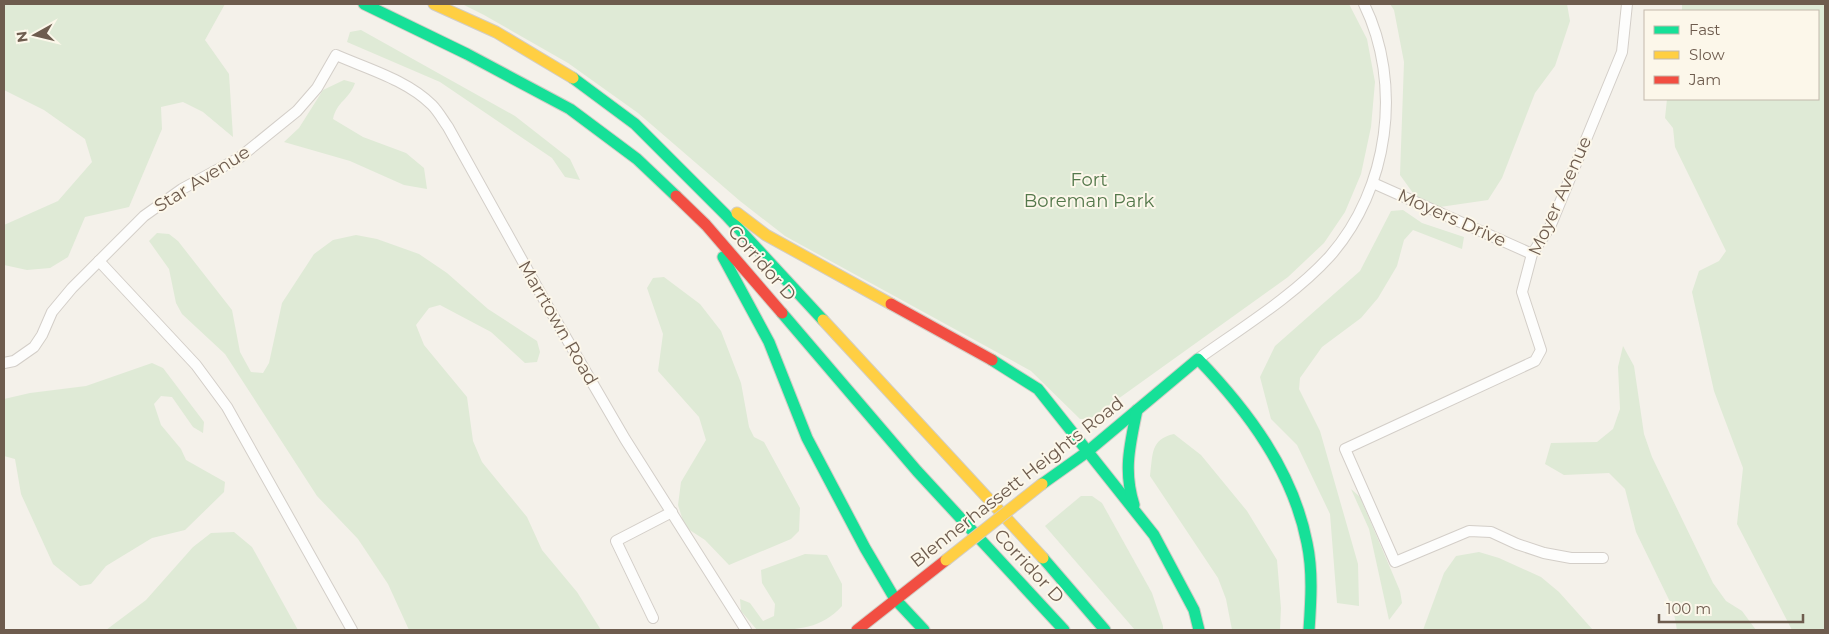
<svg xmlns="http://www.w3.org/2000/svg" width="1829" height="634" font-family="Montserrat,sans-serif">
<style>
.green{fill:#dfead6}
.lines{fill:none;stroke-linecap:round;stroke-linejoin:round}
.street-casing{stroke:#d3cec8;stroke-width:12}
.fast-casing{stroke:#d2cdc5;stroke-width:13}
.slow-casing{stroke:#d2cdc5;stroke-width:13}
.jam-casing{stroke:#d2cdc5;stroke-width:13}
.street{stroke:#fdfdfc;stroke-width:10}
.fast{stroke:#16e098;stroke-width:11}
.slow{stroke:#ffcf43;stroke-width:11}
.jam{stroke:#f24e42;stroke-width:11}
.slow-bridge-casing{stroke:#d2cdc5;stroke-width:13;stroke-linecap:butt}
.slow-bridge{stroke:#ffcf43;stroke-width:11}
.labels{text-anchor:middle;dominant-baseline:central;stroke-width:4;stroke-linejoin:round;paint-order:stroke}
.street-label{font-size:18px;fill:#6e5c4e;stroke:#fcf7ea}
.park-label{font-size:18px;fill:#54784b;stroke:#fcf7ea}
</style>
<rect width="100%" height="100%" fill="#f4f1ea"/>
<g class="green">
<polygon points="4,4 225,4 205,40 229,74 233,137 203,112 183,102 161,107 162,129 129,207 85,217 68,257 50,268 27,270 4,265 4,225 58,201 92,162 85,139 44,110 4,90"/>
<polygon points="462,4 1349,4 1367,39 1375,82 1371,127 1361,174 1345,212 1324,243 1288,277 1090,419 1080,419 1031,371 785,236 740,201 638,113 568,63 484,15"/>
<polygon points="1390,4 1567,4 1570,21 1555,66 1535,93 1502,178 1488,200 1433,208 1413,193 1400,175 1404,62 1394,10"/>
<polygon points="1682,4 1825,4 1825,630 1792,630 1737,524 1743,468 1714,391 1692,292 1699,271 1719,261 1726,251 1675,147 1673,128 1665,118 1667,99 1818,99 1818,11 1682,11"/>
<polygon points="361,30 515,116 570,159 580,180 565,177 552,158 440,82 347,42 350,32"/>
<path d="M344,80L355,83C349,100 337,101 333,119L363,137L406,153L424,168L427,189L404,185L350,161L284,142L299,128L323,90Z"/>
<polygon points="1403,210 1422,223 1464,237 1462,249 1413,230 1404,240 1397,266 1378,298 1361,318 1322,347 1300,378 1299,389 1320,431 1358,564 1359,606 1337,603 1330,514 1297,445 1271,419 1260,377 1275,346 1360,271 1391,211"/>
<polygon points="157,233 169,234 178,241 232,310 240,352 251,372 263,373 269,363 282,303 314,254 333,240 356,235 377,239 419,254 447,273 488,309 537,341 540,352 537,362 525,363 491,332 440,305 429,308 416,325 424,345 467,397 473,441 482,462 527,517 542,550 577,592 601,630 409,630 388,584 358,539 317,496 225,354 182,314 176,303 169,269 149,241"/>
<polygon points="664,277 700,304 721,331 741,383 749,427 754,437 764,442 800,508 799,531 791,539 729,565 705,540 685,527 678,505 681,482 706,440 699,417 658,371 663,334 647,288 653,278"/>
<polygon points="1623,346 1634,366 1644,434 1652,457 1713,583 1726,601 1742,611 1756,630 1677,630 1673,608 1636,532 1625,489 1609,473 1564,475 1545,464 1551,443 1597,442 1613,429 1620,409 1618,367"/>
<polygon points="152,363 163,368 204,422 203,433 193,427 172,397 161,396 154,404 161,425 181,449 186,460 225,482 224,492 185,530 152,538 106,566 91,584 80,586 53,564 21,494 15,459 4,456 4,399 30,393 86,386"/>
<path d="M1174,434L1201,455L1247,511L1277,560L1281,608L1280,630H1232L1226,599L1218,578L1150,476C1153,455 1150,439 1174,434Z"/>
<polygon points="1351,489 1360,497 1400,591 1402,603 1389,620 1369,529"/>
<polygon points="1081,496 1092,496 1102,503 1152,593 1163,626 1163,630 1135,630 1045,526"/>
<polygon points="234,532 252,547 298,630 106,630 146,600 193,547 211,533"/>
<polygon points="1479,552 1499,558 1541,577 1559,592 1593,630 1423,630 1444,573 1456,556"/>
<path d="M805,554L827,555L842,584V606C819,632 789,630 757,630L741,611L740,599L750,603L763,621L774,616L775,604L762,583L761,570Z"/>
</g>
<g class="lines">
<defs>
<g id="street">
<polyline points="1373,183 1532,254"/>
<polyline points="99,261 196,365 227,407 352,630"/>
<path d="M1198,359C1240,329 1295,295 1330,256C1389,189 1403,84 1364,4"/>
<path d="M4,363L14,361L34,347L42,335L52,312L72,288L144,216L182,189L239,158L297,111L317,88L336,55C368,69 407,80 432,105C438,111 443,120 448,127L547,305L625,439L746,630"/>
<polyline points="1603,558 1571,558 1544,553 1517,544 1491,532 1469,531 1395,562 1345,449 1535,361 1541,350 1522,292 1532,254 1550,227 1622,52 1627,4"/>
<polyline points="653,618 616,541 672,512"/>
</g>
<g id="fast">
<polyline points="364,4 467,54 570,109 637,159 676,196"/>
<polyline points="573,78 635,124 726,215 823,320"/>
<polyline points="723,257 769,342 807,438 865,548 895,599 924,630"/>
<polyline points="782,313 917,471 1064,630"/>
<polyline points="992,360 1038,389 1154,535 1194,610 1199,630"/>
<path d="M1042,484L1087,452L1198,359C1248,411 1293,471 1307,543C1313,571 1311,601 1309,630"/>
<path d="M1134,505C1123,470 1130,445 1137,410"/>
<polyline points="1043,558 1105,630"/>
</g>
<g id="slow">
<polyline points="434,4 496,32 573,78"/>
<polyline points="737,213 766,235 891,304"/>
<polyline points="823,320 1043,558"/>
</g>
<g id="jam">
<polyline points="676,196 706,225 782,313"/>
<polyline points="891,304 992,360"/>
<polyline points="857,630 946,560"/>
</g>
</defs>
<use href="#street" class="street-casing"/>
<use href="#fast" class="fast-casing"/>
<use href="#slow" class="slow-casing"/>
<use href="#jam" class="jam-casing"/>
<use href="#street" class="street"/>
<use href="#fast" class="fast"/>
<use href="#slow" class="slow"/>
<use href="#jam" class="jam"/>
<defs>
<polyline id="slow-bridge" points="946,560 1042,484"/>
</defs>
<use href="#slow-bridge" class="slow-bridge-casing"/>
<use href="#slow-bridge" class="slow-bridge"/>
</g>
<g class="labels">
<g class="street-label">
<text transform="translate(202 179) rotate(-32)">Star Avenue</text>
<text transform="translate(1560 196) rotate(-66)">Moyer Avenue</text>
<text transform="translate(1452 218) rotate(24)">Moyers Drive</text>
<text transform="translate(762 263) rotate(49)">Corridor D</text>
<text transform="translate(558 323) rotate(60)">Marrtown Road</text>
<text transform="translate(1017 482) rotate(-38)">Blennerhassett Heights Road</text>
<text transform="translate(1029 566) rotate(47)">Corridor D</text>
</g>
<g class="park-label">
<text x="1089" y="180">Fort<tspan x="1089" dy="21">Boreman Park</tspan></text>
</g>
</g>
<rect width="1829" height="634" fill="none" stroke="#6e5c4e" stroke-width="10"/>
<rect x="1644" y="10" width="175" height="90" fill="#fcf7ea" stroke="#c3b9ac"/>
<rect x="1654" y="26" width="25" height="8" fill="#16e098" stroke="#c3b9ac"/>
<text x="1689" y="35" font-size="15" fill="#6e5c4e">Fast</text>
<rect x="1654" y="51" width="25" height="8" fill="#ffcf43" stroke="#c3b9ac"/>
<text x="1689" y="60" font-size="15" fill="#6e5c4e">Slow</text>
<rect x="1654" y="76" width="25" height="8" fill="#f24e42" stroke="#c3b9ac"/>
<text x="1689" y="85" font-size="15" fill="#6e5c4e">Jam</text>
<g transform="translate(35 35) rotate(262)" stroke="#fcf7ea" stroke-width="4" paint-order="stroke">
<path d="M0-4L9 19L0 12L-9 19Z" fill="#6e5c4e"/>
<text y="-8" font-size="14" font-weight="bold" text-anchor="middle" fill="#6e5c4e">N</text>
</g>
<path d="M1659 614v8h144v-8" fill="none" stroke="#6e5c4e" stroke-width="2.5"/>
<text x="1666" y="614" font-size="15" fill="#6e5c4e" stroke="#fcf7ea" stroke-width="4" paint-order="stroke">100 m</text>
</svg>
